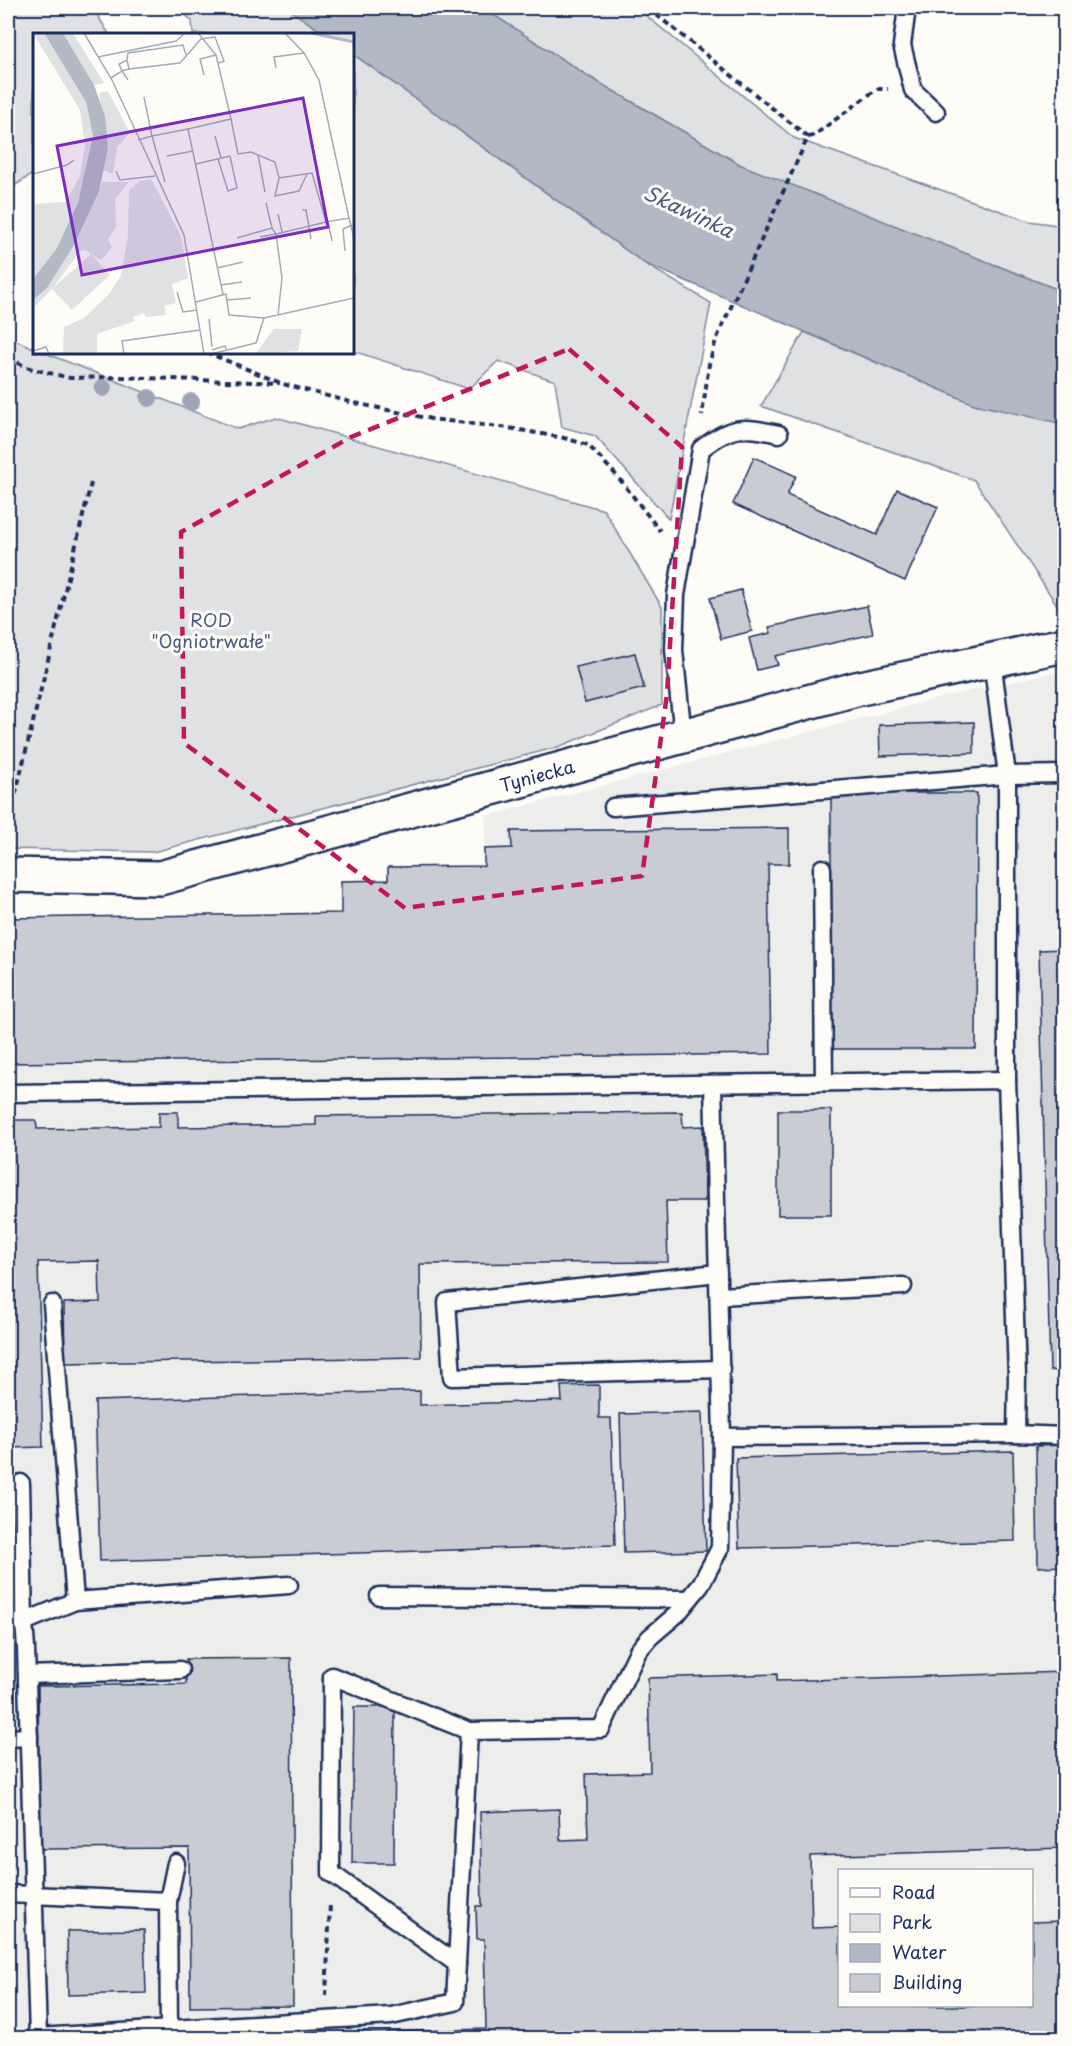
<svg xmlns="http://www.w3.org/2000/svg" width="1072" height="2046" font-family="'Playpen Sans',sans-serif">
<style>
.built{fill:#edeeec;fill-rule:evenodd}
.green{fill:#e0e1e3;stroke:#7e88a0;stroke-width:1.5}
.water{fill:#b3b8c5;stroke:#76819c;stroke-width:1.5}
.building{fill:#c9ccd3;stroke:#1b2f5e;stroke-width:1.5}
.lines{fill:none;stroke-linecap:round;stroke-linejoin:round}
.service-casing{stroke:#1b2f5e;stroke-width:21}
.tertiary-casing{stroke:#1b2f5e;stroke-width:38}
.path{stroke:#1b2f5e;stroke-width:4;stroke-dasharray:6 4.5;stroke-linecap:butt}
.service{stroke:#fdfcf7;stroke-width:16}
.tertiary{stroke:#fdfcf7;stroke-width:33}
.tree{fill:#9ca4b5}
.marked{fill:none;stroke:#c2185b;stroke-width:4.5;stroke-dasharray:12 8;stroke-linejoin:round}
.labels{text-anchor:middle;dominant-baseline:central;stroke-width:6;stroke-linejoin:round;paint-order:stroke}
.park-label{font-size:18px;fill:#4c5c7f;stroke:#fdfcf7}
.street-label{font-size:18px;fill:#1b2f5e;stroke:#fdfcf7}
.water-label{font-size:20px;font-style:italic;fill:#49587d;stroke:#fdfcf7}
.inset-river{fill:none;stroke:#b3b8c5;stroke-width:3}
.inset-road{fill:none;stroke:#a3aaba;stroke-width:1.5}
.view{fill:#7b2cbf;fill-opacity:0.15;stroke:#7b2cbf;stroke-width:3}
.inset-edge{fill:none;stroke:#1b2f5e;stroke-width:3}
</style>
<rect width="100%" height="100%" fill="#fdfcf7"/>
<filter id="ink" filterUnits="userSpaceOnUse"><feTurbulence type="fractalNoise" baseFrequency=".0167" numOctaves="2"/><feDisplacementMap in="SourceGraphic" scale="12" xChannelSelector="R" yChannelSelector="G"/><feConvolveMatrix kernelMatrix="1 2 1 2 8 2 1 2 1" color-interpolation-filters="sRGB"/></filter>
<g filter="url(#ink)">
<path class="built" d="M1064,670V2038H8V918L341,913V881L388,880V867L484,866L486,816L951,695ZM840,1870H1032V2006H840Z"/>
<g class="green">
<polygon points="8,8 93,8 109,34 34,34 34,173 8,190"/>
<polygon points="178,8 287,8 325,34 193,34 192,21"/>
<polygon points="483,8 637,8 794,138 1029,221 1064,226 1064,292 741,165 591,78"/>
<polygon points="353,54 644,263 711,303 669,519 595,436 562,427 555,381 498,361 469,389 353,351"/>
<polygon points="804,332 974,404 1064,424 1064,606 1059,608 974,480 761,406"/>
<polygon points="8,337 34,348 34,352 45,353 238,429 276,417 604,510 662,607 662,705 558,747 153,852 8,849"/>
</g>
<polygon class="water" points="287,8 483,8 591,78 741,165 1064,292 1064,424 974,404 644,263 353,54 352,34 325,34"/>
<g class="building">
<polygon points="754,457 796,476 787,495 877,535 897,489 938,507 905,581 733,504"/>
<polygon points="741,590 752,631 721,639 710,598"/>
<polygon points="867,606 873,634 775,656 778,665 757,670 749,638 771,633 769,627"/>
<polygon points="635,653 644,688 585,703 576,667"/>
<polygon points="974,722 974,753 880,756 879,725"/>
<polygon points="831,793 977,793 976,1049 831,1049"/>
<polygon points="789,828 789,864 768,864 771,1054 8,1063 8,918 341,913 341,881 388,880 388,867 484,866 484,849 512,848 511,831"/>
<polygon points="1064,949 1064,1370 1050,1371 1039,950"/>
<rect x="778" y="1110" width="53" height="105"/>
<polygon points="159,1112 178,1112 178,1127 316,1125 316,1116 682,1112 683,1127 703,1126 705,1201 666,1201 668,1262 420,1264 421,1357 65,1363 64,1303 100,1302 99,1261 38,1262 43,1447 8,1448 8,1120 36,1120 37,1129 159,1127"/>
<polygon points="599,1385 599,1418 611,1418 615,1545 100,1561 95,1401 420,1391 420,1405 562,1401 561,1386"/>
<polygon points="702,1412 706,1551 624,1553 620,1414"/>
<polygon points="1064,1445 1064,1566 1038,1567 1036,1446"/>
<polygon points="1013,1451 1015,1541 739,1548 736,1458"/>
<polygon points="291,1658 293,2006 190,2007 189,1848 40,1849 38,1686 186,1684 186,1659"/>
<polygon points="1064,1672 1064,1848 810,1856 812,1928 840,1927 840,2006 1032,2006 1032,1922 1064,1921 1064,2038 361,2038 361,2033 486,2029 484,1939 477,1939 476,1906 482,1906 480,1812 559,1809 560,1840 588,1839 586,1774 650,1772 648,1678 777,1674 777,1681"/>
<polygon points="354,1707 395,1707 394,1863 352,1863"/>
<polygon points="144,1930 146,1993 68,1995 67,1931"/>
</g>
<g class="lines">
<defs>
<g id="service">
<polyline points="907,8 902,45 913,90 936,112"/>
<polyline points="992,660 1007,775 1064,774"/>
<path d="M683,736L674,650L676,595L701,449C732,425 742,426 779,434"/>
<polyline points="613,807 1007,775 1007,1080"/>
<polyline points="822,868 824,1082"/>
<polyline points="713,1084 722,1437"/>
<polyline points="8,1093 1007,1080 1017,1377 1016,1434 722,1437 720,1548 700,1586 677,1614 650,1637 638,1651 601,1729 469,1731 455,2002 391,2016 38,2037 38,2038"/>
<polyline points="718,1273 447,1302 452,1377 721,1369"/>
<polyline points="719,1296 903,1286"/>
<polyline points="1016,1434 1064,1436"/>
<polyline points="21,1483 24,1622 75,1601 52,1304"/>
<polyline points="379,1596 689,1599"/>
<polyline points="75,1601 289,1585"/>
<polyline points="8,1622 24,1622 26,1648 38,2037"/>
<polyline points="27,1675 180,1670"/>
<polyline points="8,1738 29,1737"/>
<polyline points="8,1894 168,1901 176,1863"/>
<polyline points="168,1901 169,2029"/>
<polyline points="457,1964 331,1873 332,1676 469,1731"/>
</g>
<polyline id="tertiary" points="8,875 160,878 856,689 1064,645"/>
</defs>
<use href="#service" class="service-casing"/>
<use href="#tertiary" class="tertiary-casing"/>
<g class="path">
<polyline points="648,8 808,137 716,340 709,364 702,416"/>
<polyline points="808,137 813,136 877,89 888,89"/>
<polyline points="206,352 283,384 350,402 431,419 509,428 564,438 588,445 618,477 660,531"/>
<polyline points="8,358 29,368 70,378 119,377 280,383"/>
<polyline points="8,825 91,483"/>
<polyline points="326,1996 330,1904"/>
</g>
<use href="#service" class="service"/>
<use href="#tertiary" class="tertiary"/>
</g>
<g class="tree">
<circle cx="103" cy="388" r="9"/>
<circle cx="149" cy="398" r="9"/>
<circle cx="191" cy="402" r="9"/>
</g>
</g>
<path class="marked" d="M569,349L682,447L667,694L642,876L405,908L184,743L181,532L351,437Z"/>
<g class="labels">
<g class="park-label">
<text x="211" y="619">ROD<tspan x="211" dy="21">"Ogniotrwałe"</tspan></text>
</g>
<g class="street-label">
<text transform="translate(537 775) rotate(-15)">Tyniecka</text>
</g>
<g class="water-label">
<text transform="translate(689 211) rotate(25)">Skawinka</text>
</g>
</g>
<g transform="translate(33 33)">
<rect width="321" height="321" fill="#fdfcf7"/>
<path d="M0,0H11L53,69L60,103L52,149L37,187L24,215L0,246V171L33,169L47,143L52,113L47,77ZM30,0H40L71,50L61,52ZM285,0H321V7L288,4ZM75,58L97,100L84,114L80,141L70,137L75,115L66,60ZM118,146L148,203L155,245L139,251L143,270L131,273L133,282L113,284L111,280L100,284L102,288L64,301V321H30L31,294L51,285L76,261L88,242L95,203L96,157L107,148ZM69,149H96L82,166L83,194L75,206L79,215L68,227L58,221L77,242L39,277L19,256L0,275V267L14,255L40,214ZM53,217L58,221L20,255L47,218ZM241,296H269L265,318L222,321Z" fill="#e0e1e3" fill-rule="evenodd"/>
<path d="M11,0H30L61,52L72,83L75,115L66,158L40,214L14,255L0,267V246L24,215L45,169L60,103L53,69Z" fill="#b3b8c5"/>
<path class="inset-river" d="M278,0L321,9"/>
<path class="inset-road" d="M51,0L79,47L151,202L171,321M165,0L183,22M252,0L271,20L286,47L316,185M65,24L143,8L152,0M94,27L95,20L150,12L153,22M243,35L241,24L271,20M96,36L147,30L168,6L182,4L191,28L186,30M171,42L167,26L183,22L198,86M78,45L89,38L86,31L94,27L96,36L89,38L95,47M182,103L188,125M105,107L119,103L111,64M225,122L232,159M134,123L160,118M185,126L195,158L204,155L197,123M163,131L197,123M83,138L87,147L122,143M0,141L34,132L41,127M246,145L242,163L266,158L274,141M132,149L119,103L155,96M233,170L239,195M269,177H273L278,206M245,181L249,199M295,189L299,208M204,205L239,195L243,201L227,204M312,218L310,196L319,192M184,235L210,229M188,252L209,249M144,259L150,279L164,277M190,261L155,96L198,86L205,121L218,119L242,129L246,145L279,140L293,189L316,185L321,205M194,267L218,265M163,269L193,261L196,282L231,285L321,265M245,282L249,245L243,201L293,189M176,286L179,314M179,317L192,313L194,318M0,318L13,314L16,321M91,321L89,308L167,297M178,321L223,310L231,285"/>
<path class="view" d="M270,65L295,194L49,242L24,113Z"/>
<rect width="321" height="321" class="inset-edge"/>
</g>
<rect width="1072" height="2046" fill="none" stroke="#fdfcf7" stroke-width="30"/>
<rect x="15" y="15" width="1042" height="2016" fill="none" stroke="#1b2f5e" stroke-width="2" filter="url(#ink)"/>
<rect x="838" y="1869" width="195" height="138" fill="#fdfcf7" stroke="#a3aaba" stroke-width="1.5"/>
<rect x="850" y="1888" width="30" height="9" fill="#fdfcf7" stroke="#a3aaba" stroke-width="1.5"/>
<text x="892" y="1899" font-size="18" fill="#1b2f5e">Road</text>
<rect x="850" y="1914" width="30" height="18" fill="#e0e1e3" stroke="#a3aaba" stroke-width="1.5"/>
<text x="892" y="1929" font-size="18" fill="#1b2f5e">Park</text>
<rect x="850" y="1944" width="30" height="18" fill="#b3b8c5" stroke="#a3aaba" stroke-width="1.5"/>
<text x="892" y="1959" font-size="18" fill="#1b2f5e">Water</text>
<rect x="850" y="1974" width="30" height="18" fill="#c9ccd3" stroke="#a3aaba" stroke-width="1.5"/>
<text x="892" y="1989" font-size="18" fill="#1b2f5e">Building</text>
</svg>
